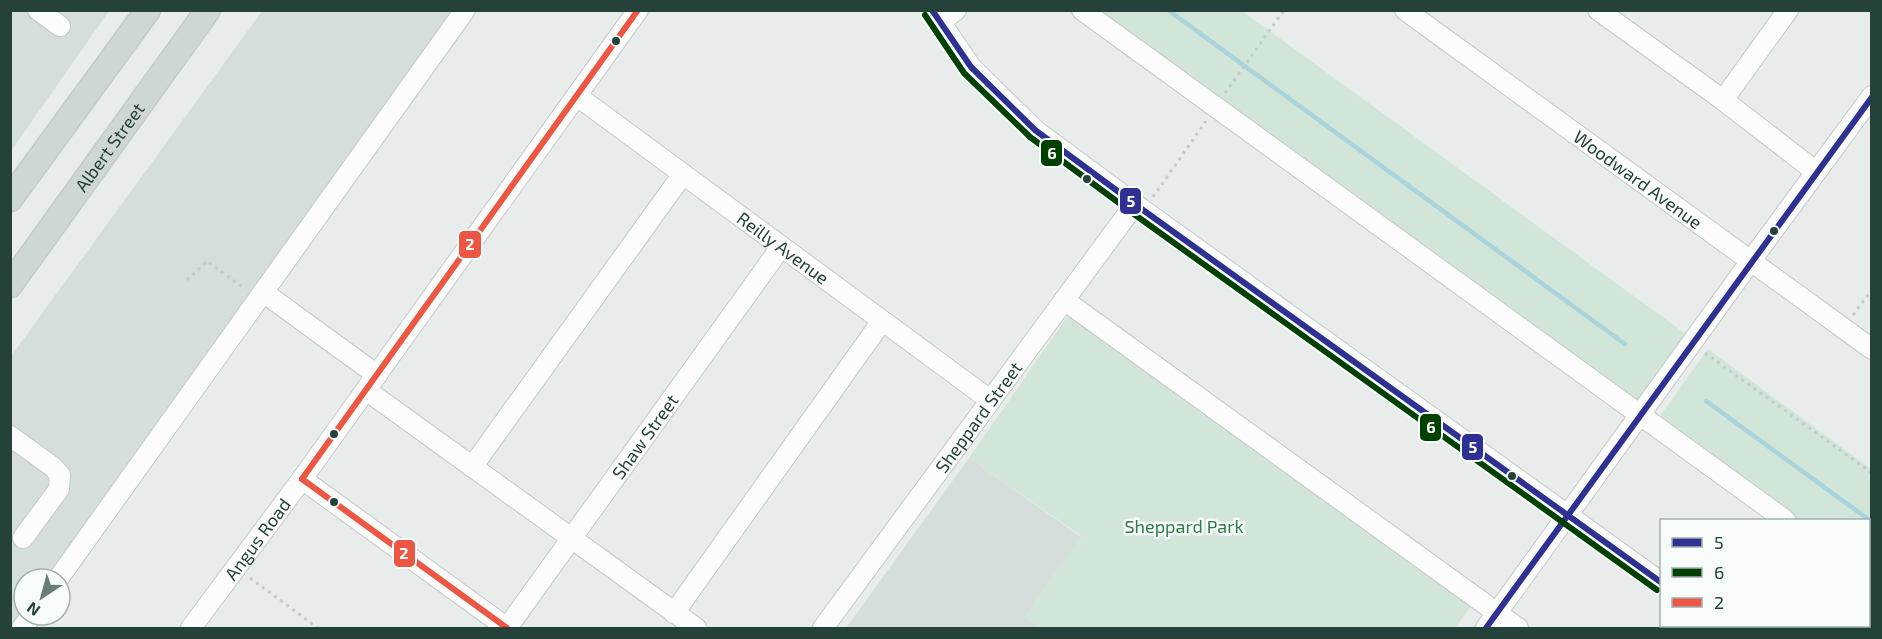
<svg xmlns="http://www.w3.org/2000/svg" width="1882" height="639" font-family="'Exo 2',sans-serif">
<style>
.built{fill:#d6dedb}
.green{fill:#d1e6d8}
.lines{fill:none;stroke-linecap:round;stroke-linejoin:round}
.stream{stroke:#a9d4db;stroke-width:4.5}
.minor-casing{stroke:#c5cac8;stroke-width:22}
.major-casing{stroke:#c3ccc9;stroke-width:27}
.path{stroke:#c3ccca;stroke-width:3;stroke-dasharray:3 4.5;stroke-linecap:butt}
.minor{stroke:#fcfcfc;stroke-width:20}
.major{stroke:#cfd7d5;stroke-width:24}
.bus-1-casing{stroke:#f7fbf9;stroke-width:10}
.bus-2-casing{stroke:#f7fbf9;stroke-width:10}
.bus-3-casing{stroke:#f7fbf9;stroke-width:10}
.bus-1{stroke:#2e3092;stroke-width:6}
.bus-2{stroke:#004000;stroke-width:6}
.bus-3{stroke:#ec5643;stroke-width:6}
.bus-dot{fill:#24423a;stroke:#f7fbf9;stroke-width:2}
.labels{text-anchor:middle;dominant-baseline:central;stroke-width:5;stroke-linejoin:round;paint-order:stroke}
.street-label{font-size:18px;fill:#24423a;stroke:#f7fbf9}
.park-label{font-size:18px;fill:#2d7a4b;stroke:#f7fbf9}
.line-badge{stroke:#f7fbf9;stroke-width:2}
.badge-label{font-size:16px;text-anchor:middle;font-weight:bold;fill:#fff}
</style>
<rect width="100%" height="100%" fill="#e8edeb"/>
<g class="built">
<polygon points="11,11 109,11 11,151"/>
<polygon points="262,11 459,11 46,579 24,579 24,610 11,628 11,356"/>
<polygon points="969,458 1081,537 1024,617 1040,628 846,628"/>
</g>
<g class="green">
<polygon points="1082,11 1242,11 1686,334 1632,408"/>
<polygon points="1069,314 1472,605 1455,628 1040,628 1024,617 1081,536 969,458"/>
<polygon points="1708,349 1871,469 1871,584 1869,581 1868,520 1785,520 1654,424"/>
</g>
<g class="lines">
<g class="stream">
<polyline points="1168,10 1625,344"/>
<polyline points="1706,401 1872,522"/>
</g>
<defs>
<g id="minor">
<polyline points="38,10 60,26"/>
<polyline points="932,10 971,67 1035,130 1143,210 1662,583"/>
<polyline points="1082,10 1785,520"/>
<path id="s1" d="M1405,10L1872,349"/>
<polyline points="1598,10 1723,100 1815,171"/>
<polyline points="940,22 956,10"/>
<path id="s2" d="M577,96L990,400"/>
<polyline points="1723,100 1788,10"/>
<polyline points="263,292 377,375"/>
<polyline points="1064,300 1518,628"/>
<polyline points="366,390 696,628"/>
<polyline points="10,436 53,467 60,475 59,489 23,538"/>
<polyline points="472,467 683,174"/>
<polyline points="302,479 507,628"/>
<polyline points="58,579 465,10"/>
<polyline points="1868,582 1872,584"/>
<polyline points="674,613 882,321"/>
<polyline points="1721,626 1725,628"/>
<polyline points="22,628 32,615"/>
<path id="s3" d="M191,628L302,479L638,10"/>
<path id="s4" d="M507,628L781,247"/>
<path id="s5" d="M823,628L1135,204"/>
<polyline points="1486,628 1750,262 1872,96"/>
</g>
<g id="major">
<polyline points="10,199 148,10"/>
<path id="s6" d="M10,285L208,10"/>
</g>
</defs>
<use href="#minor" class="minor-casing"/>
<use href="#major" class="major-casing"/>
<g class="path">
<polyline points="1225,93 1284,10"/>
<polyline points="1153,197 1206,121"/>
<polyline points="187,280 207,261 245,289"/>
<polyline points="1853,315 1872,290"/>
<polyline points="1705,353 1872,473"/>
<polyline points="250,578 318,628"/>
</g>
<use href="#minor" class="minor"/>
<use href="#major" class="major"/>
<defs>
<g id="bus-1">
<polyline points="932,10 971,67 1035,130 1143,210 1662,583"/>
<polyline points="1486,628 1872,97"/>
</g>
<polyline id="bus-2" points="925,15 964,73 1030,137 1138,217 1657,590"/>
<g id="bus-3">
<polyline points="302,479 638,10"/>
<polyline points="302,479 507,628"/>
</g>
</defs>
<use href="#bus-1" class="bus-1-casing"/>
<use href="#bus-2" class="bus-2-casing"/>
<use href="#bus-3" class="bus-3-casing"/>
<use href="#bus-1" class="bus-1"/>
<use href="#bus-2" class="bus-2"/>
<use href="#bus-3" class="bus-3"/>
</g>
<g class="bus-dot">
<circle cx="616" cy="41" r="5"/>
<circle cx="1087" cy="179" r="5"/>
<circle cx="1774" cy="231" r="5"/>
<circle cx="334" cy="434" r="5"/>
<circle cx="1512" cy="476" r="5"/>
<circle cx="334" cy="502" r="5"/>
</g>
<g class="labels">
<g class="street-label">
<text stroke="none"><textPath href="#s6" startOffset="170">Albert Street</textPath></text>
<text stroke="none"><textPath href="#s1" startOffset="288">Woodward Avenue</textPath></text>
<text stroke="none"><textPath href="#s2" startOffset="256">Reilly Avenue</textPath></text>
<text stroke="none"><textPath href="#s5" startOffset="262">Sheppard Street</textPath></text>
<text stroke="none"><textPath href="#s4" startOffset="236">Shaw Street</textPath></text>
<text stroke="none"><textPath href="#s3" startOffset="111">Angus Road</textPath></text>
</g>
<g class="park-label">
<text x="1184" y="526">Sheppard Park</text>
</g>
</g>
<g class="line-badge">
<rect x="1040" y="139" width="23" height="28" rx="6" fill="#004000"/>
<rect x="1119" y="187" width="23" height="28" rx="6" fill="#2e3092"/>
<rect x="458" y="230" width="24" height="29" rx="6" fill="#ec5643"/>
<rect x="1419" y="413" width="23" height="29" rx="6" fill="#004000"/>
<rect x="1461" y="433" width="23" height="28" rx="6" fill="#2e3092"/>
<rect x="393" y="539" width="23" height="29" rx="6" fill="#ec5643"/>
</g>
<g class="badge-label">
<text x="1052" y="159">6</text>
<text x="1131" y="207">5</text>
<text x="470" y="250">2</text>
<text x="1431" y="433">6</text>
<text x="1473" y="453">5</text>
<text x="404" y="559">2</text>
</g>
<rect width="1882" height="639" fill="none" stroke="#24423a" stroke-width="24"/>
<rect x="1660" y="519" width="210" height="108" fill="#f7fbf9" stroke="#a3b1ad" stroke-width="1.5"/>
<rect x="1672" y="538" width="30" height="9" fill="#2e3092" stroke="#a3b1ad" stroke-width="1.5"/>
<text x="1714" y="549" font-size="18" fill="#24423a">5</text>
<rect x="1672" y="568" width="30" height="9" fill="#004000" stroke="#a3b1ad" stroke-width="1.5"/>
<text x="1714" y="579" font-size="18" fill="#24423a">6</text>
<rect x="1672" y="598" width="30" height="9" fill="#ec5643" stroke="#a3b1ad" stroke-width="1.5"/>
<text x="1714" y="609" font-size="18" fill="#24423a">2</text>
<g transform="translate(42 597) rotate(216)"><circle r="28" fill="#f7fbf9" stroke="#a3b1ad" stroke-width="1.5"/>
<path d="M0-4.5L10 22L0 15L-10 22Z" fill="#697e78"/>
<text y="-9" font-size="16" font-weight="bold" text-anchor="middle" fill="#24423a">N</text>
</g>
</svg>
